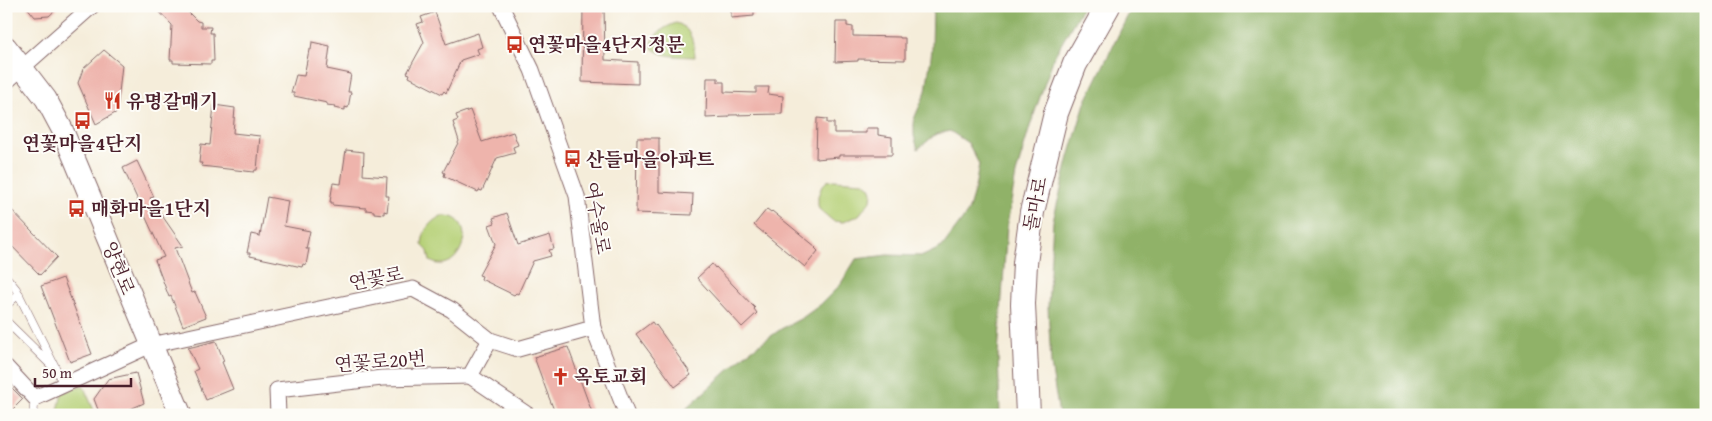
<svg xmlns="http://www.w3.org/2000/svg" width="1712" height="421" font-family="'Gentium Book Plus','Noto Serif KR',serif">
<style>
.green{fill:#b5d076;stroke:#807850}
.forest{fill:#90b267;stroke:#6d6849}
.building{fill:#eeb4ac}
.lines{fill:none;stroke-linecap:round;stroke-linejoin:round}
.lane-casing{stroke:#866768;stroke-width:9}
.street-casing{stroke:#866768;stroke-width:17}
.secondary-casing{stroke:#866768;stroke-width:23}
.primary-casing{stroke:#866768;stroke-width:26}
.lane{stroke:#fff;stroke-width:8}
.street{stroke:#fff;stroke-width:15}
.secondary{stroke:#fff;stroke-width:21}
.primary{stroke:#fff;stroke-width:24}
.labels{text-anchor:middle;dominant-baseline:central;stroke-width:4;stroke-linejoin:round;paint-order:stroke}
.poi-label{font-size:19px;font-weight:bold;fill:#4a1f2b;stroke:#fdfcf7;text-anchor:start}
.street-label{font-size:19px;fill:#4a1f2b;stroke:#fdfcf7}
</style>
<rect width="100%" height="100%" fill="#fdfcf7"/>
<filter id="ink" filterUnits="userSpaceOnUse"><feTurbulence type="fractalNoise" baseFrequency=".02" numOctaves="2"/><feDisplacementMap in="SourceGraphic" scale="10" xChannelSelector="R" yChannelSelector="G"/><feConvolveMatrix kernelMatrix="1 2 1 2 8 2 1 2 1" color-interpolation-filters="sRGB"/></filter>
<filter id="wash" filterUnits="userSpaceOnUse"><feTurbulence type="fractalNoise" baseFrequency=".0096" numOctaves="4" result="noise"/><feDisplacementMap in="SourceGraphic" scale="20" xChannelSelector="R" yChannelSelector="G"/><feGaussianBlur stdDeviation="1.12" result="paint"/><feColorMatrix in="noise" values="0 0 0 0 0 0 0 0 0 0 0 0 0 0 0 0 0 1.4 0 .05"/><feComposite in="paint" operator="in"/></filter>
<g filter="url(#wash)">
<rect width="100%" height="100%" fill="#f5edda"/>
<g class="green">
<path d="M676,23C691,27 694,43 695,57C680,56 661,58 650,46C655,33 663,28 676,23Z"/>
<polygon points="834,180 864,182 870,187 872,192 871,200 859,215 843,222 833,221 819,209 818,205 818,196 822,186 827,181"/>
<path d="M441,216C482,213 461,279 430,261L428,251L422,245C423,231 428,223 441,216Z"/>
<polygon points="83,385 96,415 57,415 62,393"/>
</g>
<g class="forest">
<polygon points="933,6 1083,6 1054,57 1031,123 1016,174 1007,225 998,355 1000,415 683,415 687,408 747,353 781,329 802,318 820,305 840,285 856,259 887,255 923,256 942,247 968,212 975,188 979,164 968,143 950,131 936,134 918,149 914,136 914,119 926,91 932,50"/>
<polygon points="1134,6 1706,6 1706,415 1059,415 1051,364 1048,307 1053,221 1069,157 1085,103 1129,13"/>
</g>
<g id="blocks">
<g class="building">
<polygon points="26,6 60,6 49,16 35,17"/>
<polygon points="154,6 182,6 197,21 201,22 201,27 211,27 210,33 213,33 214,61 211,61 211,64 173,63 173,60 170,60 172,25"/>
<polygon points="731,6 754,6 754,16 731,18"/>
<polygon points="583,7 604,7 605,60 638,62 638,84 582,82"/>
<polygon points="435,12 446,44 478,33 482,47 477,49 479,54 461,60 446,93 444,91 442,94 409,77 410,74 407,73 424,42 417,24 423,22 421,17"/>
<polygon points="836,22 847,22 847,26 853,27 853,36 900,37 900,38 905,38 905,60 858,59 858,61 835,62"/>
<polygon points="312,42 330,46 327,69 351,74 348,92 351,92 348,108 345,107 345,110 334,108 335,106 327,105 327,103 294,96 294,93 291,93 296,75 304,76 309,50 311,50"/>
<polygon points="104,50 122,65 117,112 96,124 78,83 83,69"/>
<polygon points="707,78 718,78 718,82 724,82 724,92 756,93 756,87 769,87 768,94 783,96 782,114 729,115 729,117 706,118"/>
<polygon points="214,105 235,108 233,133 260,136 257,170 255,170 254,172 201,166 202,163 199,163 201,144 210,145"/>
<polygon points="470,110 482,142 513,132 518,145 513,147 515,153 497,158 482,191 479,190 478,192 444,176 445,173 443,172 459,141 453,122 458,120 456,115"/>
<polygon points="817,118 827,119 827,123 834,123 834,133 866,133 866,128 878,128 878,135 892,137 892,155 839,155 839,157 816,159"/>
<polygon points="637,138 659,138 659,192 693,194 692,215 636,213"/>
<polygon points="346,150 364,152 363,175 387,177 386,196 389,196 387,212 384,211 384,214 374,213 374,211 366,210 366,208 332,205 332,202 330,202 333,183 341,184"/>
<polygon points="137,161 154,197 150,198 183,246 175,248 192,293 195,292 206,317 183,326 171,296 169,297 155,260 164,257 123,168"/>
<polygon points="267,197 288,201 284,226 310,231 306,249 309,249 306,265 303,264 302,267 250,256 250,253 247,253 251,234 260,236"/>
<polygon points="6,204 57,257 40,275 6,240"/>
<polygon points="767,209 771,212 772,211 816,247 815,248 818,251 805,267 754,225"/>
<polygon points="507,213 518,245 550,235 554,249 549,250 551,256 533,261 518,294 516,293 514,295 481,279 482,276 479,275 496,244 489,225 495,223 493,218"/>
<polygon points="712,264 715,268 716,267 755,308 754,309 757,313 742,327 697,278"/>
<polygon points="63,278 92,354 70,362 41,286"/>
<polygon points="652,322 655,326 656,325 689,371 688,371 691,375 675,387 636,334"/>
<polygon points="216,341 224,361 222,362 233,389 206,400 194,371 198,369 188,348"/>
<polygon points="568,347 593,415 556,415 548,395 534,357"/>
<polygon points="136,373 144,403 119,414 100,415 94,399 108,379"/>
<polygon points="6,382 23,399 7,415 6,415"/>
</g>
</g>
</g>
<g filter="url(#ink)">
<use href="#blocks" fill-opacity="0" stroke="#866768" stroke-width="1"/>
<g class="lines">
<defs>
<g id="lane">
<polyline points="6,277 16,289 64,385"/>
<polyline points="6,305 19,294"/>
<polyline points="6,321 53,367"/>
<polyline points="33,415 35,398"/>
</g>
<g id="street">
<polyline points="501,6 532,70 577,196 593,328 627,415"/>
<polyline points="6,82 92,6"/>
<polyline points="6,367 35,398 151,345 413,289 452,310 490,340 518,349 593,328"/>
<polyline points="470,376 528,415"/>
<polyline points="278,415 277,390 382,378 470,376 490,340"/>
</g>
<polyline id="secondary" points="6,47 46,99 62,129 181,415"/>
<polyline id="primary" points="1028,415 1023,304 1025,263 1032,212 1056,113 1075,64 1108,6"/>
</defs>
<use href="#lane" class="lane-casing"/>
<use href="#street" class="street-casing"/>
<use href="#secondary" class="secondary-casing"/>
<use href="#primary" class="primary-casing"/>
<use href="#lane" class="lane"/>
<use href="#street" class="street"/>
<use href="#secondary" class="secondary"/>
<use href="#primary" class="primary"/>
</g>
</g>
<defs>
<symbol id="bus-bare" viewBox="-9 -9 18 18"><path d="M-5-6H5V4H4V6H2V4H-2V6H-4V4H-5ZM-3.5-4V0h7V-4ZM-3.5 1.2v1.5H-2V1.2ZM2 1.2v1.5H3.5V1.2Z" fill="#c8321e" stroke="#fdfcf7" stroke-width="2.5" paint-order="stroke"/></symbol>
<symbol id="restaurant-bare" viewBox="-9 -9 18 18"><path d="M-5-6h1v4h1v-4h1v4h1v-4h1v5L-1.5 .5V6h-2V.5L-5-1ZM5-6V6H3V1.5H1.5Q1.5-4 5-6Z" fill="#c8321e" stroke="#fdfcf7" stroke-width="2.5" paint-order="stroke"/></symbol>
<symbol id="church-bare" viewBox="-9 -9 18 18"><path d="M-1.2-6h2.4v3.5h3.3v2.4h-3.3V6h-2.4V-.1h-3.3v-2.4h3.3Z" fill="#c8321e" stroke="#fdfcf7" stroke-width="2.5" paint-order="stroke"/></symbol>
</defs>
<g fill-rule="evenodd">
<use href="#bus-bare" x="502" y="32" width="25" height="25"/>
<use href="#restaurant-bare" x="100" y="88" width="25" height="25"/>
<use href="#bus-bare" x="70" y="108" width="25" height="25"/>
<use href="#bus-bare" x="560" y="146" width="25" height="25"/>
<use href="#bus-bare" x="64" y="196" width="25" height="25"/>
<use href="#church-bare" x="548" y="364" width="25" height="25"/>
</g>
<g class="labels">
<g class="poi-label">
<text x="528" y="44">연꽃마을4단지정문</text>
<text x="126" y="101">유명갈매기</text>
<text x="82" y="143" text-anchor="middle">연꽃마을4단지</text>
<text x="586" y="159">산들마을아파트</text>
<text x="91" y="208">매화마을1단지</text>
<text x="574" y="376">옥토교회</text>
</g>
<g class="street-label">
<text transform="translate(1035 204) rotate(-79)">돌마로</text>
<text transform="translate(598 218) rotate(80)">여수울로</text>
<text transform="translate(119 268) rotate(68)">양현로</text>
<text transform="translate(376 278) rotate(-11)">연꽃로</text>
<text transform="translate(380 361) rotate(-4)">연꽃로20번</text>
</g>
</g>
<rect width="1712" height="421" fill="none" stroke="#fdfcf7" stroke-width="25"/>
<path d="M35 378v8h96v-8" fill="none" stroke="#4a1f2b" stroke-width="2.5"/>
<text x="42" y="378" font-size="15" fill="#4a1f2b" stroke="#fdfcf7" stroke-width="4" paint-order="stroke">50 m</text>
</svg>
